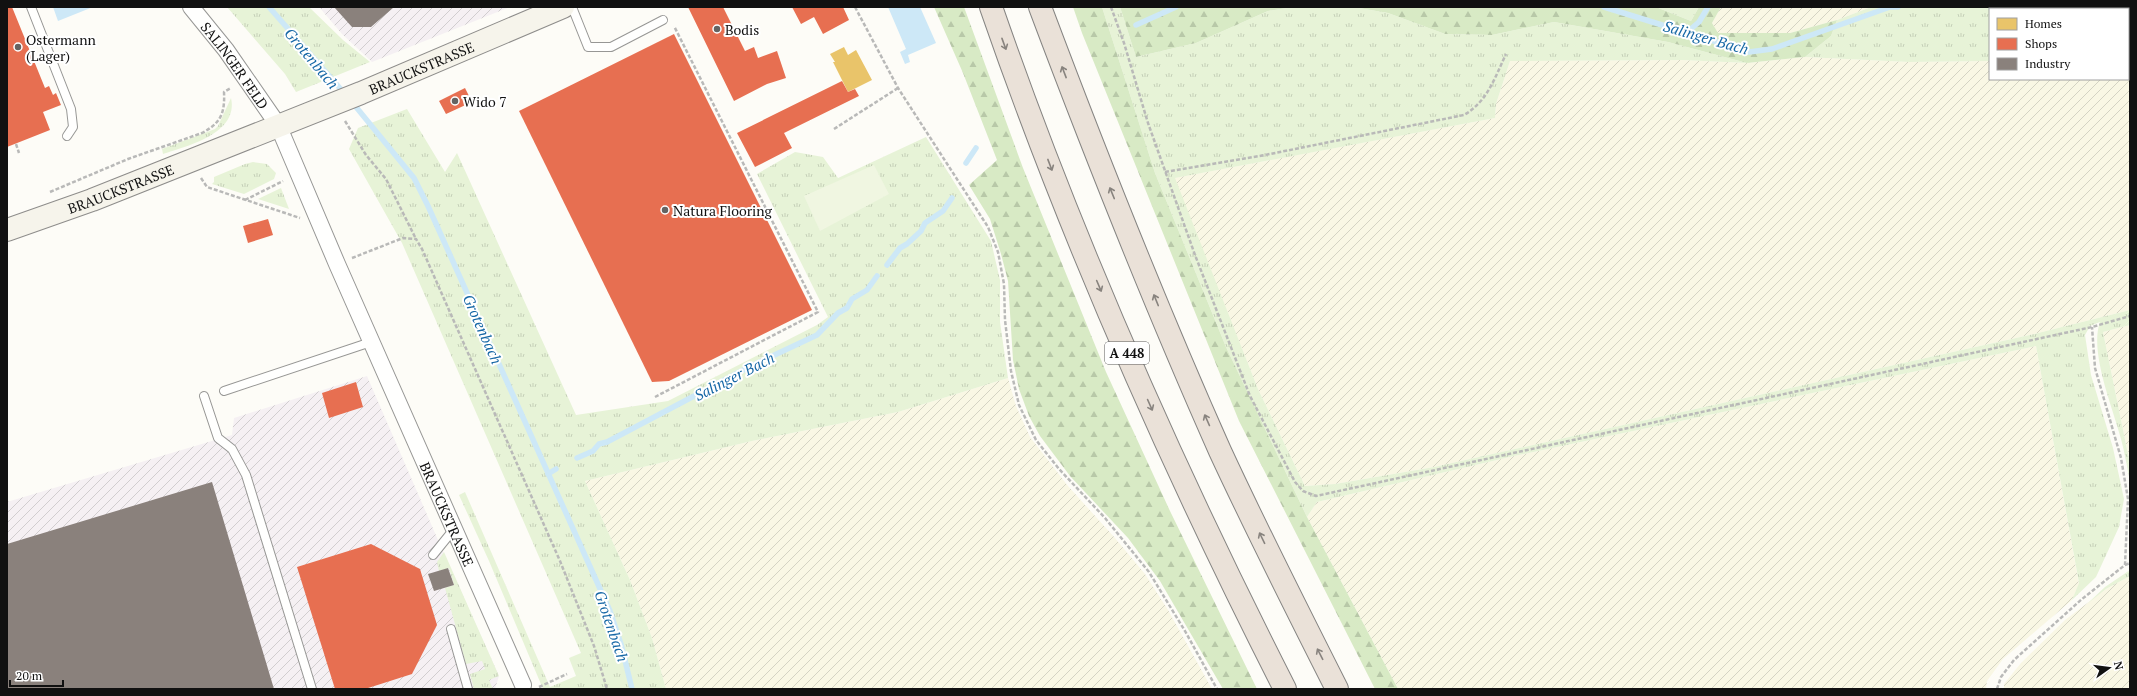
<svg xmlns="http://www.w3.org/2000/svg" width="2137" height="696" font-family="'PT Serif',serif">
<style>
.industrial{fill:url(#industrial-furrows)}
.farmland{fill:url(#farmland-furrows)}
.grass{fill:url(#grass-tufts)}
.forest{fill:url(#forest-firs)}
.pitch{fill:#f0f6e1}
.water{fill:#cde8f7}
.homes{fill:#e9c46a}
.shops{fill:#e76f51}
.industry{fill:#8a817c}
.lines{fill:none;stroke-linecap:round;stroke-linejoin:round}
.stream{stroke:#cde8f7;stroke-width:5.5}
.lane-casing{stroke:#979795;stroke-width:10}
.street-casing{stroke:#979795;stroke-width:18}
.secondary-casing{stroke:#8e8d8b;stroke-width:24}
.highway-casing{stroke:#858482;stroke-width:24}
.path{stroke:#b9b9b8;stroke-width:2.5;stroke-dasharray:4 2;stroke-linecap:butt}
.lane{stroke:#fffffe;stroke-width:8}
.street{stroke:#fffffe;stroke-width:16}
.secondary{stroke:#f6f4eb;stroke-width:22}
.highway{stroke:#eae1d8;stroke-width:22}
.oneway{stroke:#88837e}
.poi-dot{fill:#646362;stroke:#fff;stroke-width:1.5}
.labels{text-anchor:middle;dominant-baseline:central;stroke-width:4;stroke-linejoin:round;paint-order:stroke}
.shield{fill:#fff;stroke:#585858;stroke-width:1}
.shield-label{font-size:13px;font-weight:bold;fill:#111}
.poi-label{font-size:14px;fill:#111;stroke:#fff;text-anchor:start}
.street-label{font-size:14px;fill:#111;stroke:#fff}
.water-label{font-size:15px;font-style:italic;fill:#1768a6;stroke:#fff}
</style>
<defs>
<pattern id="industrial-furrows" width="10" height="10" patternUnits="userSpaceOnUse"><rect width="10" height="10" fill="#f5f0f3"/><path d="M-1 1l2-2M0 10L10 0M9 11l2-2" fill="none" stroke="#d1cdcf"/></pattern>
<pattern id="farmland-furrows" width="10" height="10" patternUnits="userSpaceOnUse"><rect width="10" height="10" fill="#f9f7e4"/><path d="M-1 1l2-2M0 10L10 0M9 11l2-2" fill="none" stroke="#d4d3c3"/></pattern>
<pattern id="grass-tufts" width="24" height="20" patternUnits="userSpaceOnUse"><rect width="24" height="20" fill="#e7f3d7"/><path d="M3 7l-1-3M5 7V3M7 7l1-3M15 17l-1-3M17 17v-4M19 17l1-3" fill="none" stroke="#c5cfb8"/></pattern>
<pattern id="forest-firs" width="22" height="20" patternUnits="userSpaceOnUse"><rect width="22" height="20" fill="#d8eac5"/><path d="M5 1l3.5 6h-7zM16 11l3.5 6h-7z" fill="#b8c8a8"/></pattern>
</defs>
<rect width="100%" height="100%" fill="#fdfcf7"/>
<g class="industrial">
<polygon points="319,7 510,7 372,62 342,34"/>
<polygon points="367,376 441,547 499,676 495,689 7,689 7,502 232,435 234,418"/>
</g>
<g class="farmland">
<polygon points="1721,7 1871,7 1837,20 1790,33 1717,33 1712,23"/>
<polygon points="2013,7 2130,7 2130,8 2022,9"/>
<polygon points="2128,44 2130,44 2130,310 2034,334 1434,467 1335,484 1305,486 1258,389 1174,178 1495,118 1496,104 1510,61 1682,60 1747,63 1805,57 1909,62 1990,61 1990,79 2128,79"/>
<polygon points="2130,325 2130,464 2103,332"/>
<polygon points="2036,346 2079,584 2072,600 2003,659 1987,681 1986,689 1398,689 1307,517 1317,502 1514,456"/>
<polygon points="1008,378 1016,406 1030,437 1068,486 1115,538 1145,574 1168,610 1212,689 666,689 652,638 630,580 585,481 752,441 898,412"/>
<polygon points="2130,576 2130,689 2004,689 2004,684 2021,663 2065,620 2106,589"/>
</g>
<g class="grass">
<polygon points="227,7 309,7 343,40 370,62 296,92 285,74"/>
<path d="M1102,7H1120L1136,57L1196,43L1268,11L1293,7H1353L1388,13L1445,34L1492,35L1554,22L1668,42L1747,63L1682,60L1510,61L1496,104L1495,118L1175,178L1258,389L1305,486L1335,484L1434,467L2034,334L2130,310V325L2103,332L2130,464V482C2127,468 2125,453 2121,439C2113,408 2089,352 2100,322L2090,326L2085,335L2091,375L2113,448L2124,499L2119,527L2096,577L2072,600L2079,583L2036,346L1514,456L1317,502L1307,517L1226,347L1155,173Z"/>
<polygon points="1656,7 1699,7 1691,21"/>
<polygon points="1871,7 2013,7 2022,9 1990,9 1990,61 1909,62 1805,57 1831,36 1837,20"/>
<path d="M231,98C239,133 188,146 163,154L162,149L215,129L218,126Z"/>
<polygon points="407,109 445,172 457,153 576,415 668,401 817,325 828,317 757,174 795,152 823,157 838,178 926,137 991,241 1000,280 1000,322 1008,378 898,412 752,441 585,481 630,580 652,638 666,689 543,689 489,561 459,495 465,492 550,687 576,676 569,658 581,653 402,243 349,149 358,128"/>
<polygon points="253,162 267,164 276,173 274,179 244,194 212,184 214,182 214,177 245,164"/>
<polygon points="281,188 289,209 258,199"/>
<polygon points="444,552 499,676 489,680 493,689 474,689 470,674 485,669 482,661 466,664 445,588 454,585 449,568 439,571 437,562"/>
<polygon points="2130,570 2130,576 2106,589 2087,604 2105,587"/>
</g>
<g class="forest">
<polygon points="934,7 964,7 1023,168 1106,372 1170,511 1257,689 1223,689 1160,581 1128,538 1070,476 1040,436 1029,416 1019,389 1013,360 1008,281 1001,254 990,219 969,185 997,160 963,73"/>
<polygon points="1073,7 1102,7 1155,173 1226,347 1307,517 1398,689 1375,689 1239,421 1082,33"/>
<polygon points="1120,7 1293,7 1268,11 1196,43 1136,57"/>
<polygon points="1353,7 1656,7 1691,21 1699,7 1721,7 1712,23 1718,33 1790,33 1837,20 1831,36 1805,57 1747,63 1668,42 1554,22 1492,35 1445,34 1388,13"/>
</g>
<polygon class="pitch" points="874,165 889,194 820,231 804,196"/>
<g class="water">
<polygon points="53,7 93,7 58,21"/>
<polygon points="888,7 920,7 936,43 908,55 910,62 905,64 900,52 906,49"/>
</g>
<polygon class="homes" points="844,47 848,55 856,50 872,80 848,92 833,62 835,62 830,54"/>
<g class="shops">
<polygon points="7,7 12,7 45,88 49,86 53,95 56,93 61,105 43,112 50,130 7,147"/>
<polygon points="688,7 723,7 745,51 754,47 758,58 777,51 786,78 767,84 734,101"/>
<polygon points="792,7 843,7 849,20 823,34 814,17 801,24"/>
<polygon points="674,34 812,310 669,381 652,382 519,111"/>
<polygon points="842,81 848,92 855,89 859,96 784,133 792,148 755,167 737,133"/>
<polygon points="465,88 472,102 446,114 439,101"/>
<polygon points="268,219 273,235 248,243 243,226"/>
<polygon points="356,382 363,407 329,418 322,393"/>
<polygon points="371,544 420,569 437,625 412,674 365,689 335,689 297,567"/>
</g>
<g class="industry">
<polygon points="334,7 394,7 371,27 352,27"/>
<polygon points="212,482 274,689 7,689 7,544"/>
<polygon points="448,568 454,585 434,591 428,574"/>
</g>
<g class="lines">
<g class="stream">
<polyline points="269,7 345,94"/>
<polyline points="1604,7 1749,52 1772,49 1890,7 1898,7"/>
<polyline points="1991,7 2000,9"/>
<polyline points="2128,17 2130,17"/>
<polyline points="1136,25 1176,7"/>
<polyline points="1686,33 1699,22 1708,7"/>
<polyline points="352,102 414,178 428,206 610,611 621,644 632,689"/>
<polyline points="966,163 976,148"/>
<polyline points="887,265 900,248 907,244 921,231 925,223 943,211 952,198"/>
<polyline points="577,458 593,451 599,444 607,442 749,367 817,335 838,313 847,308 852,299 867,290 877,276"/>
<polyline points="548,474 556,469"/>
</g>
<defs>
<g id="lane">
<polyline points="31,7 71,109 73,127 67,136"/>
<polyline points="572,7 588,47 611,47 663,20"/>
<polyline points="224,391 371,342"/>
<polyline points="204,396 218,438 232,449 246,475 312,689"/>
<polyline points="433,555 454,529"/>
<polyline points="451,629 468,689"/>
</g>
<g id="street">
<path id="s1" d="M191,7L226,50L278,125L337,264L523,685"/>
</g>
<g id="secondary">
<path id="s2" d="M7,230L92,200L361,93L563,7"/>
</g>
<g id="highway">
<path d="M991,7C1072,241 1173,469 1285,689"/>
<path d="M1040,7C1096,156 1155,305 1220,451C1257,531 1297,610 1337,689"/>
</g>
</defs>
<use href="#lane" class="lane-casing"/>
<use href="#street" class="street-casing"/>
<use href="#secondary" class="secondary-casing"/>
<use href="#highway" class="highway-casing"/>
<g class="path">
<polyline points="855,7 898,88 988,227 998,252 1004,284 1005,320 1011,371 1019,405 1036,440 1059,469 1105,518 1149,572 1185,631 1217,689"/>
<polyline points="1111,7 1124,43 1148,123 1195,255 1250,396 1295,482 1303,491 1316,496 2092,327 2130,316"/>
<polyline points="345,121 366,155 386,179 416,239"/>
<polyline points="834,129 898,88"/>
<polyline points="16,144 19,153"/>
<path d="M1165,172L1265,155L1464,115C1488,101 1495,77 1506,54"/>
<polyline points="201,178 207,187 300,218"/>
<path d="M50,192L128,159L202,133C221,123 225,113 224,92L231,88"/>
<polyline points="245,200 283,181"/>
<polyline points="352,258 403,238 416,239 422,249 560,561 594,646 607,689"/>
<polyline points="655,397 818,312 674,26"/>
<polyline points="2125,565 2130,563"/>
<polyline points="539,687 567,674"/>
<polyline points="1997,689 2001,677 2014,660 2082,599 2125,565 2128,499 2121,458 2095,368 2092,327"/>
</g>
<use href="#lane" class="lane"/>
<use href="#street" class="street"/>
<use href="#secondary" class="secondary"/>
<use href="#highway" class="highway"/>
</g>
<defs><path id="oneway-shaft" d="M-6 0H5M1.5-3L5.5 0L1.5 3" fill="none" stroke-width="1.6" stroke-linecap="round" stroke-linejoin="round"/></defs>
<g class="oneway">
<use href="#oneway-shaft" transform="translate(1004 44) rotate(70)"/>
<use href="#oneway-shaft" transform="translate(1064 72) rotate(-111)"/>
<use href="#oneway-shaft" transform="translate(1050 165) rotate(69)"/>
<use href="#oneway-shaft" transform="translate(1112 193) rotate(-112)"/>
<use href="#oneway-shaft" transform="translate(1099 286) rotate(67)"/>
<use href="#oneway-shaft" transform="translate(1156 300) rotate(-112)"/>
<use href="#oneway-shaft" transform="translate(1150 405) rotate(66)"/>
<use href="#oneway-shaft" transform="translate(1207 420) rotate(-114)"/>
<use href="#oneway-shaft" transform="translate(1262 538) rotate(-116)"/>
<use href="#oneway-shaft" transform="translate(1320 654) rotate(-117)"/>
</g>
<g class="poi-dot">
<circle cx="717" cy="29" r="4"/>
<circle cx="18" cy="47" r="4"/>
<circle cx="455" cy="101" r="4"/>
<circle cx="665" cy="210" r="4"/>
</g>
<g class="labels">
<rect class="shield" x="1105" y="342" width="44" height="22" rx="3"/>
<g class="shield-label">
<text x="1127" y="353">A 448</text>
</g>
<g class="poi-label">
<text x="725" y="29">Bodis</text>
<text x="26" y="39">Ostermann<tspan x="26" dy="16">(Lager)</tspan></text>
<text x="463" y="101">Wido 7</text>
<text x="673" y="210">Natura Flooring</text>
</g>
<g class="street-label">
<text stroke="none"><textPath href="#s1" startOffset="73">SALINGER FELD</textPath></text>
<text stroke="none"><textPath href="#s2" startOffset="445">BRAUCKSTRASSE</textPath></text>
<text stroke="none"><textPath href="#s2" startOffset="121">BRAUCKSTRASSE</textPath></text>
<text stroke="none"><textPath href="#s1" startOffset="571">BRAUCKSTRASSE</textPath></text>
</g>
<g class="water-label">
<text transform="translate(1706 37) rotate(16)">Salinger Bach</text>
<text transform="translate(312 58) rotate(50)">Grotenbach</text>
<text transform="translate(483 329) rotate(66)">Grotenbach</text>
<text transform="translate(734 376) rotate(-27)">Salinger Bach</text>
<text transform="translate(612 626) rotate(71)">Grotenbach</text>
</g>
</g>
<rect width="2137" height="696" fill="none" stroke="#111111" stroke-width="16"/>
<rect x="1989" y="8" width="140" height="72" fill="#ffffff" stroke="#a0a0a0"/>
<rect x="1997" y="18" width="20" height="12" fill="#e9c46a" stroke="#a0a0a0"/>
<text x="2025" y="28" font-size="12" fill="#111111">Homes</text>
<rect x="1997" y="38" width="20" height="12" fill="#e76f51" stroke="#a0a0a0"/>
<text x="2025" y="48" font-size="12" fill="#111111">Shops</text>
<rect x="1997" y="58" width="20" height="12" fill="#8a817c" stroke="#a0a0a0"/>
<text x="2025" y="68" font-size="12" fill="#111111">Industry</text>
<g transform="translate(2109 668) rotate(76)" stroke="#ffffff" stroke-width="3" paint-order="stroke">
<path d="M0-3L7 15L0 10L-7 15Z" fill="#111111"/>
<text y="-6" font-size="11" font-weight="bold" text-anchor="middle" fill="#111111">N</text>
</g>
<path d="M10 680v6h53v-6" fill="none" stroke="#111111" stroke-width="2"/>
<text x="16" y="680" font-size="12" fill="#111111" stroke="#ffffff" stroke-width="3" paint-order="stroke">20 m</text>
</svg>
